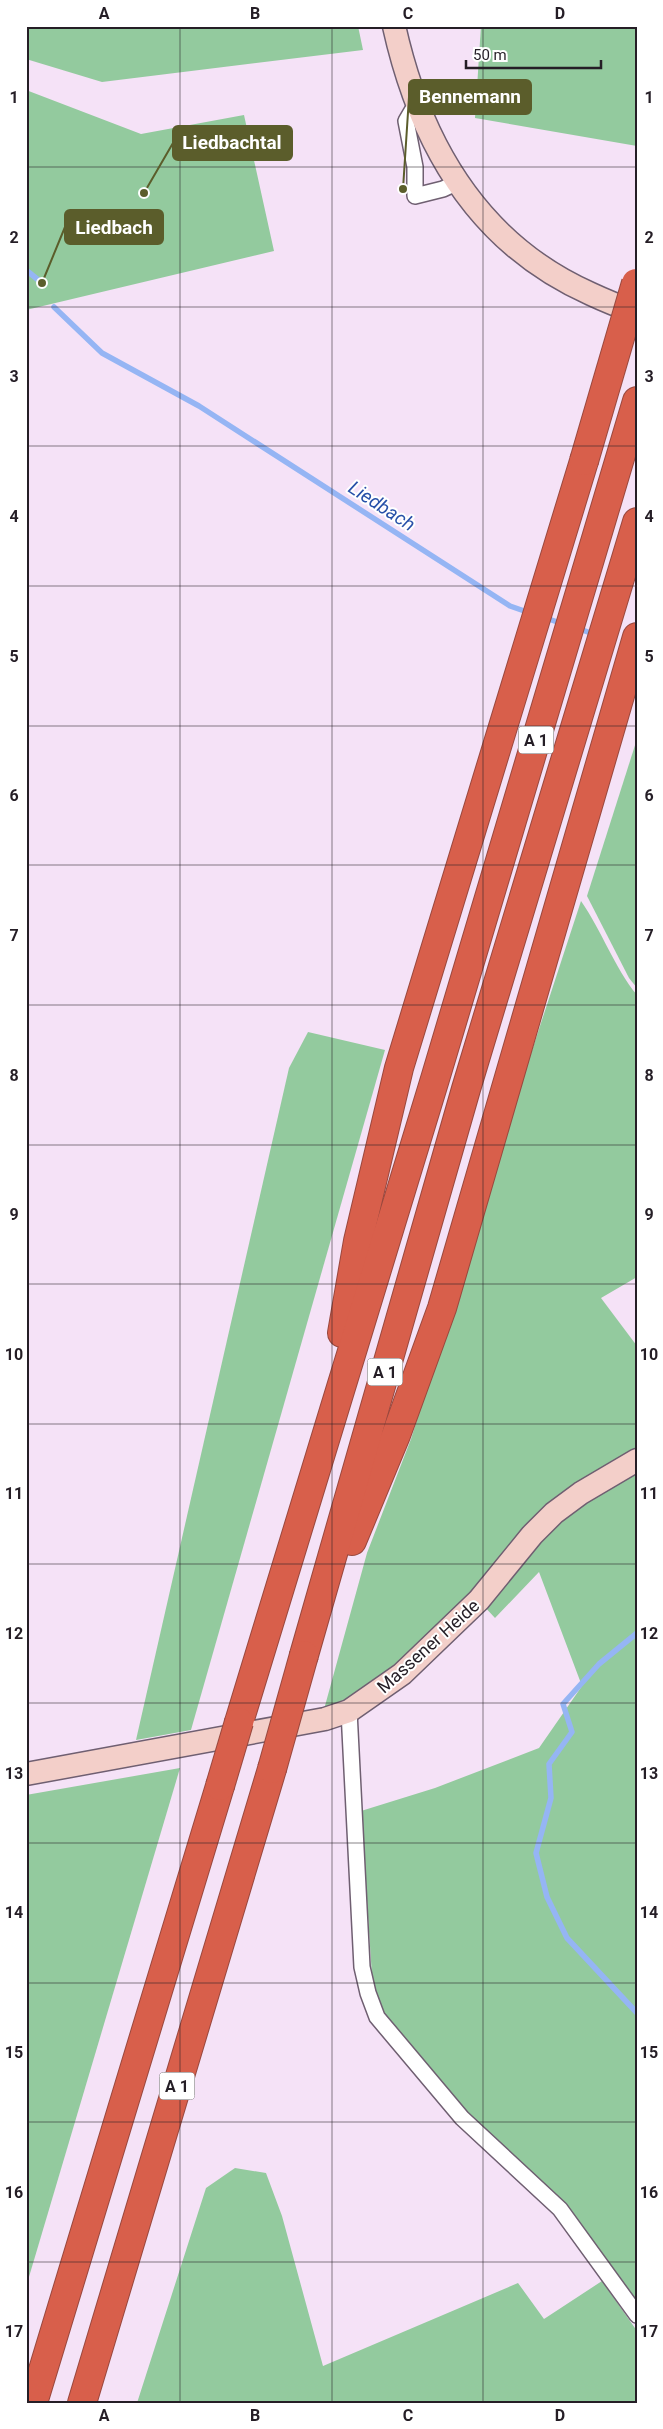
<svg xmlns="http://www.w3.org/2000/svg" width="663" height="2429" font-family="Roboto,sans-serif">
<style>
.green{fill:#93ca9e}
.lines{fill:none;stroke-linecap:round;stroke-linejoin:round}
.stream{stroke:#95b5f4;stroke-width:5.5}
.street-casing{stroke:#6f5f71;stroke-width:18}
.secondary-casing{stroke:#6f5f71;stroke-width:25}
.highway-casing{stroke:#99483e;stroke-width:30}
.street{stroke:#fff;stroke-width:15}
.secondary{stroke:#f3cfc9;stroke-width:22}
.highway{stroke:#d85f4b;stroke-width:28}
.highway-bridge-casing{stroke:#99483e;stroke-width:30;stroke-linecap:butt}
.highway-bridge{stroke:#d85f4b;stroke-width:28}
.grid{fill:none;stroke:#251e26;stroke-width:1;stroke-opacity:0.55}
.labels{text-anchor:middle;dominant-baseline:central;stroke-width:4;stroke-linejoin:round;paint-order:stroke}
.shield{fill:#fff;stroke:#666267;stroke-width:1}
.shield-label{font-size:16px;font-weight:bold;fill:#251e26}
.street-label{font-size:18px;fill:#251e26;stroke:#fff}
.water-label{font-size:19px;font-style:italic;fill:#2851a9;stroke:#fff}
.leader{fill:none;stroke:#5b5d2b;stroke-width:2}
.callout-dot{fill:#5b5d2b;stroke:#fff;stroke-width:2}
.callout{fill:#5b5d2b;stroke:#5b5d2b;stroke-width:2}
.callout-label{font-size:19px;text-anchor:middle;font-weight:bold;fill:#fff}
.neatline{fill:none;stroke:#251e26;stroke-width:2}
.grid-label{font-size:16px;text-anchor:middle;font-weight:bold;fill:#251e26}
</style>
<rect width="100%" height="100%" fill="#f5e2f7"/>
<g class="green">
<polygon points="26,26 358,26 363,50 102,82 26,59"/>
<polygon points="481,26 637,26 637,146 475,118"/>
<polygon points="26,90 141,134 244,115 274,251 26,310"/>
<polygon points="637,739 637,988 629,978 587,896"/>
<path d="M581,901C602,931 614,967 637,995V1277L601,1298L637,1346V1454L475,1595L376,1687L323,1713L367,1553L411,1439L519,1090Z"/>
<polygon points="308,1032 385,1050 191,1730 136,1740 289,1068"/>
<polygon points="637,1466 637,2315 604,2268 379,2016 373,1991 361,1811 435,1788 539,1748 582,1686 539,1572 495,1618 482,1604 536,1539"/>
<polygon points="180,1768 26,2287 26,1795"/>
<polygon points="235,2168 266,2173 282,2216 323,2366 518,2283 544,2319 602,2281 637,2331 637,2403 137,2403 206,2188"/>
</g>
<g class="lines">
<g class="stream">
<polyline points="26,270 42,283"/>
<polyline points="54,307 102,353 199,406 510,606 530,613"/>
<polyline points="543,617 563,624"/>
<polyline points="577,628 596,635"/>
<polyline points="637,1633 599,1664 563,1704 572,1732 549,1764 551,1798 536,1853 547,1897 567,1938 637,2013"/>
</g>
<defs>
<g id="street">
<polyline points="416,104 406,121 415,167 415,196 443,189 456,183"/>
<polyline points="349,1711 362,1967 368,1993 377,2017 462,2118 560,2209 637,2315"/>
</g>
<g id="secondary">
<path d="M394,26C420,143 478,244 591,294C606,301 621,307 637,313"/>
<polyline points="26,1774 325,1719 349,1711 402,1674 479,1600 532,1535 554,1513 581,1493 637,1460"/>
</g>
<g id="highway">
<polyline points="342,1333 358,1241 399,1068 584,461"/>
<polyline points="352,1541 396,1435 442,1308 637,637"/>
<polyline points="304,1655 466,1089 637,522"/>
<polyline points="239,1722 435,1079 637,401"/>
<polyline points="33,2403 220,1786"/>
<polyline points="82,2403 272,1769"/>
</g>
</defs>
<use href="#street" class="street-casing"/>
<use href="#secondary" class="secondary-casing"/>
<use href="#highway" class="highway-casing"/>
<use href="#street" class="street"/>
<use href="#secondary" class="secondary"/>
<use href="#highway" class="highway"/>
<defs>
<g id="highway-bridge">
<polyline points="584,461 636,283"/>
<polyline points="272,1769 304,1655"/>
<polyline points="220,1786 239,1722"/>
</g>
</defs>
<use href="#highway-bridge" class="highway-bridge-casing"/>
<use href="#highway-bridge" class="highway-bridge"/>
</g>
<path class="grid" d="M180,26V2403M332,26V2403M483,26V2403M26,167H637M26,307H637M26,446H637M26,586H637M26,726H637M26,865H637M26,1005H637M26,1145H637M26,1284H637M26,1424H637M26,1564H637M26,1703H637M26,1843H637M26,1983H637M26,2122H637M26,2262H637"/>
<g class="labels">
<g class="shield">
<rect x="518.5" y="726.5" width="35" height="27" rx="4"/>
<rect x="367.5" y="1358.5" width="35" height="27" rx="4"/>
<rect x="159.5" y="2072.5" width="35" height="27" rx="4"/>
</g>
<g class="shield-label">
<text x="536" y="740">A 1</text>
<text x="385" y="1372">A 1</text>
<text x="177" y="2086">A 1</text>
</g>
<g class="street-label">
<text transform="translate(428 1646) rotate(-42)">Massener Heide</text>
</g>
<g class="water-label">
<text transform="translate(382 506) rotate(33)">Liedbach</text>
</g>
</g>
<path class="leader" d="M403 189L409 97M144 193L173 143M42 283L65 227"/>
<g class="callout-dot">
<circle cx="403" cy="189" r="5"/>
<circle cx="144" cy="193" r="5"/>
<circle cx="42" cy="283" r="5"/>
</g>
<g class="callout">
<rect x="409" y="80" width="122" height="34" rx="5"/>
<rect x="173" y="126" width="119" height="34" rx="5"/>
<rect x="65" y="210" width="98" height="34" rx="5"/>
</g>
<g class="callout-label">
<text x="470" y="103">Bennemann</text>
<text x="232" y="149">Liedbachtal</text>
<text x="114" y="234">Liedbach</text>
</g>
<rect width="663" height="2429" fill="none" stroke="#ffffff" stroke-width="55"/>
<path d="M466 60v8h135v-8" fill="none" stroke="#251e26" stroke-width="2.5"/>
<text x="473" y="60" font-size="15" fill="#251e26" stroke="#ffffff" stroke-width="4" paint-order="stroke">50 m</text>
<rect x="28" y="28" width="608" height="2374" class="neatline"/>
<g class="grid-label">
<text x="104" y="19">A</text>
<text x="255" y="19">B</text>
<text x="408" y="19">C</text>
<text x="560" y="19">D</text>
<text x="14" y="103">1</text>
<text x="649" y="103">1</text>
<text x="14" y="243">2</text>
<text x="649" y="243">2</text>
<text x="14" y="382">3</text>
<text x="649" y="382">3</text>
<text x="14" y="522">4</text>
<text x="649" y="522">4</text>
<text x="14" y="662">5</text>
<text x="649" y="662">5</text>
<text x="14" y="801">6</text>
<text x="649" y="801">6</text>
<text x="14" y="941">7</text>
<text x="649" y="941">7</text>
<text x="14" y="1081">8</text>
<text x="649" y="1081">8</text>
<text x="14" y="1220">9</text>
<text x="649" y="1220">9</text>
<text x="14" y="1360">10</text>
<text x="649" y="1360">10</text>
<text x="14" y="1499">11</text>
<text x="649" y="1499">11</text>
<text x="14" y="1639">12</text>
<text x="649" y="1639">12</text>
<text x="14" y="1779">13</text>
<text x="649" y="1779">13</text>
<text x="14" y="1918">14</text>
<text x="649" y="1918">14</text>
<text x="14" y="2058">15</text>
<text x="649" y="2058">15</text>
<text x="14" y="2198">16</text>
<text x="649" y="2198">16</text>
<text x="14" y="2337">17</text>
<text x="649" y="2337">17</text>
<text x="104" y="2421">A</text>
<text x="255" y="2421">B</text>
<text x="408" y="2421">C</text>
<text x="560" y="2421">D</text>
</g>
</svg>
